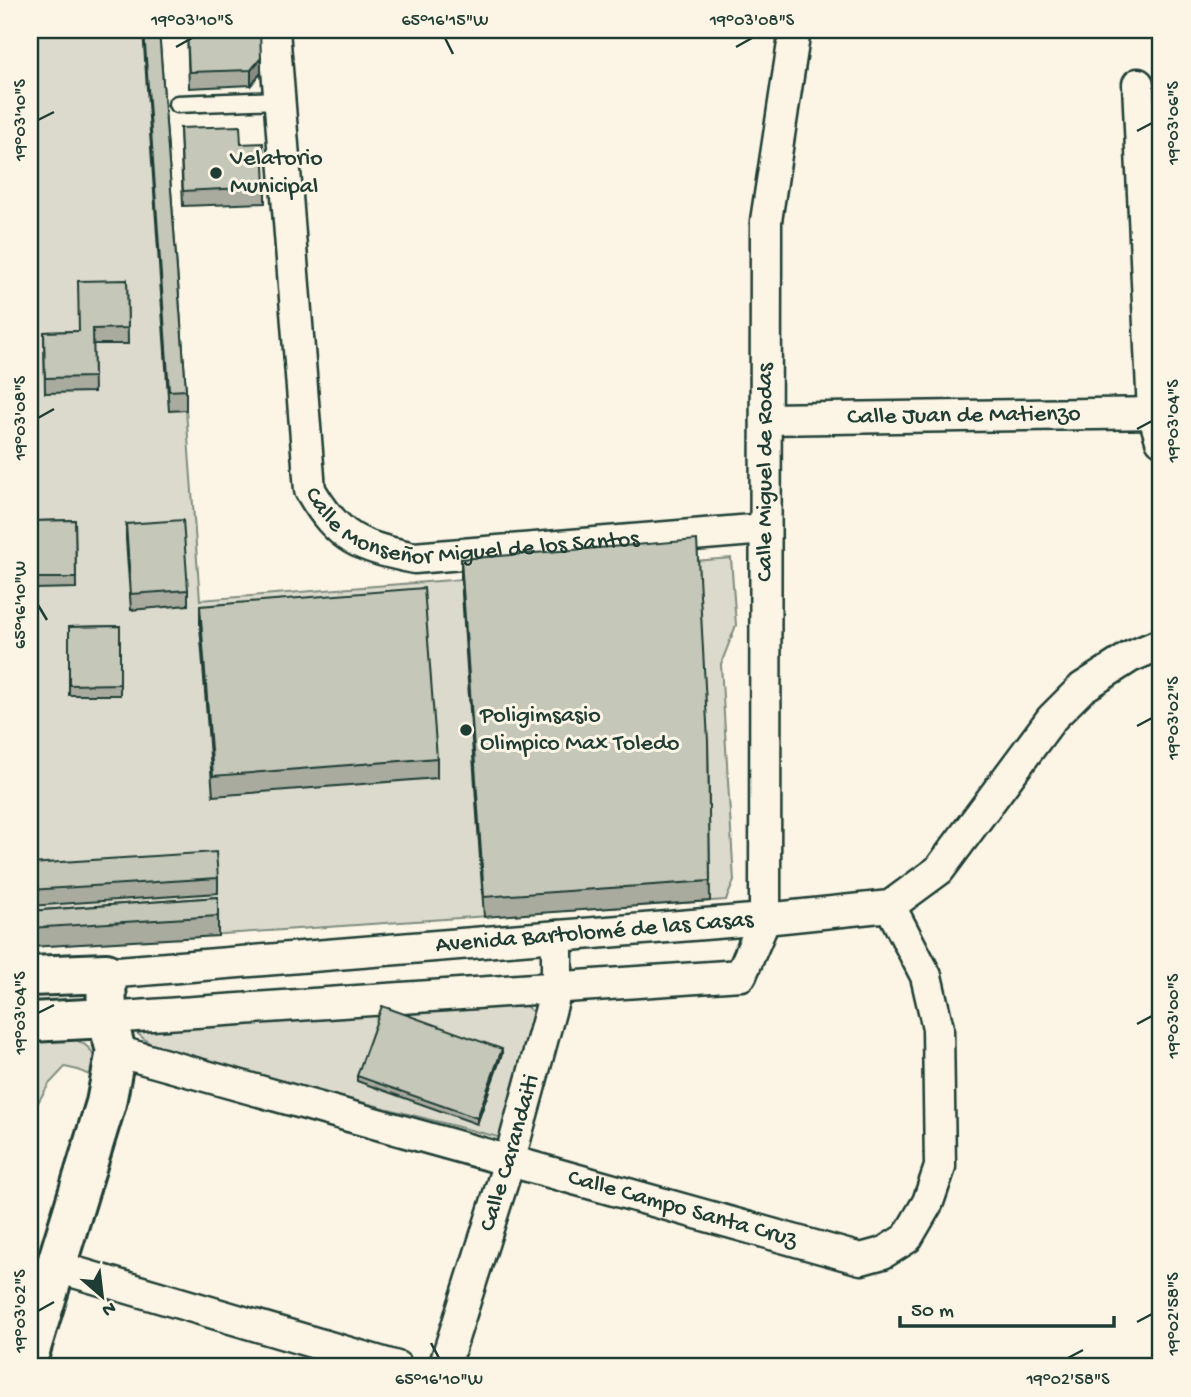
<svg xmlns="http://www.w3.org/2000/svg" width="1191" height="1397" font-family="'Gochi Hand',sans-serif">
<style>
.green{fill:#dcdacc;stroke:#7e8c80;stroke-width:2}
.lines{fill:none;stroke-linecap:round;stroke-linejoin:round}
.service-casing{stroke:#1f3d34;stroke-width:21}
.minor-casing{stroke:#1f3d34;stroke-width:35}
.primary-casing{stroke:#1f3d34;stroke-width:44}
.service{stroke:#fcf5e5;stroke-width:16}
.minor{stroke:#fcf5e5;stroke-width:30}
.primary{stroke:#fcf5e5;stroke-width:38}
.wall{fill:#a9ab9f;stroke:#1f3d34;stroke-width:2}
.shaded-wall{fill:#8a8b82;stroke:#1f3d34;stroke-width:2}
.building{fill:#c5c7b9;stroke:#1f3d34;stroke-width:2}
.ticks{fill:none;stroke:#1f3d34;stroke-width:2.5}
.poi-dot{fill:#1f3d34;stroke:#fcf5e5;stroke-width:2.5}
.labels{text-anchor:middle;dominant-baseline:central;stroke-width:6;stroke-linejoin:round;paint-order:stroke}
.poi-label{font-size:24px;fill:#1f3d34;stroke:#fcf5e5;text-anchor:start}
.street-label{font-size:24px;fill:#1f3d34;stroke:#fcf5e5}
.neatline{fill:none;stroke:#1f3d34;stroke-width:2.5}
.ticks-label{font-size:18px;text-anchor:middle;fill:#1f3d34}
</style>
<rect width="100%" height="100%" fill="#fcf5e5"/>
<filter id="ink" filterUnits="userSpaceOnUse"><feTurbulence type="fractalNoise" baseFrequency=".0143" numOctaves="2"/><feDisplacementMap in="SourceGraphic" scale="14" xChannelSelector="R" yChannelSelector="G"/><feConvolveMatrix kernelMatrix="1 2 1 2 8 2 1 2 1" color-interpolation-filters="sRGB"/></filter>
<g filter="url(#ink)">
<g class="green">
<polygon points="30,30 158,30 200,600 731,558 736,625 721,664 734,881 726,900 30,947"/>
<polygon points="522,1003 534,1013 509,1118 498,1137 158,1050 133,1030"/>
<path d="M61,1034C91,1045 95,1048 98,1079L78,1070L65,1067L49,1084L34,1109L35,1075L30,1068V1036Z"/>
</g>
<g class="lines">
<defs>
<polyline id="service" points="177,104 279,100"/>
<g id="minor">
<path id="s1" d="M274,30L310,490C339,540 359,546 414,558L765,529"/>
<polyline points="1138,84 1153,413 1161,440"/>
<path id="s2" d="M766,419L1161,413"/>
<path id="s3" d="M106,973L765,919L890,906L939,870L1052,718L1082,688L1130,657L1161,644"/>
<path id="s4" d="M107,1018L741,975L765,919L766,221L795,30"/>
<path id="s5" d="M116,1051L861,1259L883,1253L907,1238L928,1202L940,1167L938,1028L926,976L890,906"/>
<polyline points="57,1267 397,1367"/>
<path id="s6" d="M444,1367L509,1162L557,986V936"/>
</g>
<g id="primary">
<polyline points="30,976 106,973 107,1018 116,1051 106,1103 30,1351"/>
<polyline points="30,1022 107,1018"/>
</g>
</defs>
<use href="#service" class="service-casing"/>
<use href="#minor" class="minor-casing"/>
<use href="#primary" class="primary-casing"/>
<use href="#service" class="service"/>
<use href="#minor" class="minor"/>
<use href="#primary" class="primary"/>
</g>
<g class="wall">
<polygon points="143,30 159,30 186,390 186,410 169,411"/>
<polygon points="187,30 261,73 251,85 189,88"/>
<polygon points="180,128 241,144 265,187 265,203 183,206"/>
<polygon points="127,280 128,344 93,344 94,392 45,393 44,332 79,331"/>
<polygon points="75,520 76,588 35,589 34,521"/>
<polygon points="126,524 188,590 188,605 131,610 126,539"/>
<polygon points="461,559 708,741 710,901 484,917 461,579"/>
<polygon points="200,606 437,758 437,778 213,796 200,626"/>
<polygon points="120,626 120,695 69,695 69,627"/>
<polygon points="30,864 218,878 218,893 30,906"/>
<polygon points="218,897 218,936 30,947 30,911"/>
<polygon points="502,1054 477,1124 357,1081 357,1076"/>
</g>
<g class="shaded-wall">
<polygon points="261,58 261,73 251,85 251,70"/>
<polygon points="502,1049 502,1054 477,1124 477,1118"/>
</g>
<g class="building">
<polygon points="144,30 159,30 186,390 169,391"/>
<polygon points="187,30 260,30 261,58 251,70 189,72"/>
<polygon points="240,126 241,144 263,143 265,187 183,191 180,128"/>
<polygon points="127,280 128,328 93,329 94,377 45,378 44,332 79,331 78,281"/>
<polygon points="75,520 76,578 35,578 34,521"/>
<polygon points="183,520 188,590 131,594 126,524"/>
<polygon points="697,540 708,741 710,881 484,897 461,559"/>
<polygon points="424,588 437,758 213,776 200,606"/>
<polygon points="120,626 120,684 69,685 69,627"/>
<polygon points="216,852 218,878 30,890 30,864"/>
<polygon points="218,897 218,916 30,928 30,911"/>
<polygon points="382,1006 502,1049 477,1118 357,1076"/>
</g>
</g>
<path class="ticks" d="M445,38L453,54M176,47L192,38M736,47L752,38M38,120L54,112M1137,131L1152,123M38,418L54,409M1137,429L1152,421M38,605L47,620M1137,726L1152,718M38,1013L54,1005M1137,1024L1152,1016M38,1311L54,1302M1137,1322L1152,1314M431,1343L439,1358M1068,1358L1083,1350"/>
<g class="poi-dot">
<circle cx="216" cy="173" r="7"/>
<circle cx="466" cy="730" r="7"/>
</g>
<g class="labels">
<g class="poi-label">
<text x="230" y="159">Velatorio<tspan x="230" dy="28">Municipal</tspan></text>
<text x="480" y="716">Poligimsasio<tspan x="480" dy="28">Olimpico Max Toledo</tspan></text>
</g>
<g class="street-label">
<text stroke="none"><textPath href="#s2" startOffset="198">Calle Juan de Matienzo</textPath></text>
<text stroke="none"><textPath href="#s4" startOffset="1143">Calle Miguel de Rodas</textPath></text>
<text stroke="none"><textPath href="#s1" startOffset="639">Calle Monseñor Miguel de los Santos</textPath></text>
<text stroke="none"><textPath href="#s3" startOffset="490">Avenida Bartolomé de las Casas</textPath></text>
<text stroke="none"><textPath href="#s6" startOffset="224">Calle Carandaiti</textPath></text>
<text stroke="none"><textPath href="#s5" startOffset="588">Calle Campo Santa Cruz</textPath></text>
</g>
</g>
<rect width="1191" height="1397" fill="none" stroke="#fcf5e5" stroke-width="77"/>
<g transform="translate(102 1296) rotate(152)" stroke="#fcf5e5" stroke-width="5" paint-order="stroke">
<path d="M0-5L12 26L0 18L-12 26Z" fill="#1f3d34"/>
<text y="-10" font-size="19" font-weight="bold" text-anchor="middle" fill="#1f3d34">N</text>
</g>
<path d="M900 1316v10h214v-10" fill="none" stroke="#1f3d34" stroke-width="3.5"/>
<text x="911" y="1316" font-size="21" fill="#1f3d34" stroke="#fcf5e5" stroke-width="5" paint-order="stroke">50 m</text>
<rect x="38" y="38" width="1114" height="1320" class="neatline"/>
<g class="ticks-label">
<text x="192" y="25">19°03'10"S</text>
<text x="445" y="25">65°16'15"W</text>
<text x="752" y="25">19°03'08"S</text>
<text transform="translate(19 120) rotate(-90)" y="6">19°03'10"S</text>
<text transform="translate(1172 123) rotate(-90)" y="6">19°03'06"S</text>
<text transform="translate(19 418) rotate(-90)" y="6">19°03'08"S</text>
<text transform="translate(1172 421) rotate(-90)" y="6">19°03'04"S</text>
<text transform="translate(19 605) rotate(-90)" y="6">65°16'10"W</text>
<text transform="translate(1172 718) rotate(-90)" y="6">19°03'02"S</text>
<text transform="translate(19 1013) rotate(-90)" y="6">19°03'04"S</text>
<text transform="translate(1172 1016) rotate(-90)" y="6">19°03'00"S</text>
<text transform="translate(19 1311) rotate(-90)" y="6">19°03'02"S</text>
<text transform="translate(1172 1314) rotate(-90)" y="6">19°02'58"S</text>
<text x="439" y="1384">65°16'10"W</text>
<text x="1068" y="1384">19°02'58"S</text>
</g>
</svg>
